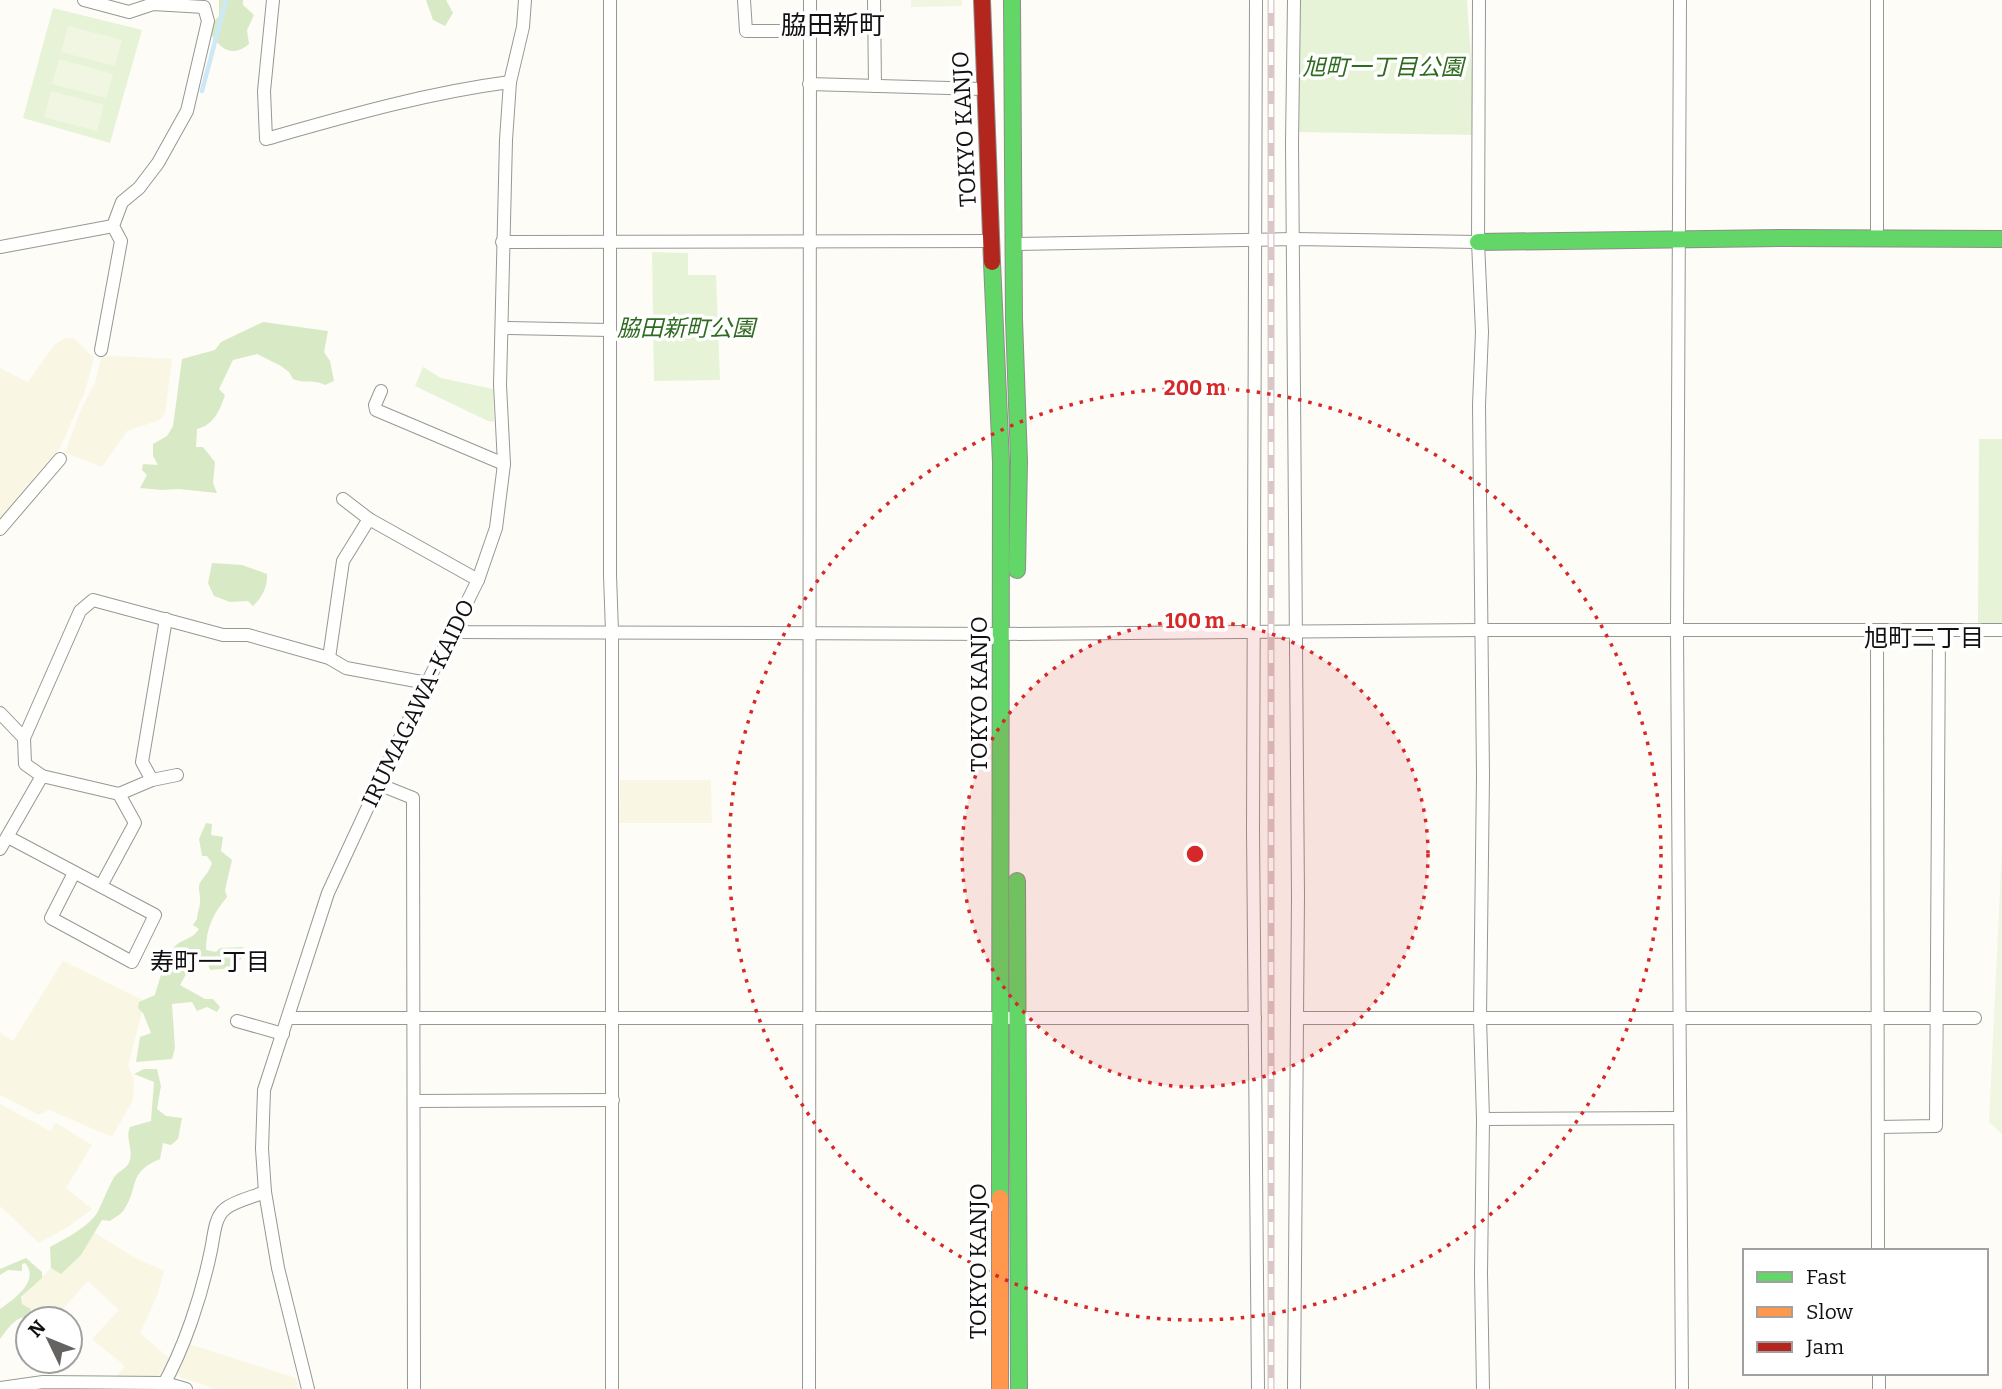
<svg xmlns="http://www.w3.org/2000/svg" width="2002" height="1389" font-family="Bitter,'Noto Sans JP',serif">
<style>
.farmland{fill:#f9f7e4}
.green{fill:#e7f3d7}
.forest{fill:#d8eac5}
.pitch{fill:#f0f6e1}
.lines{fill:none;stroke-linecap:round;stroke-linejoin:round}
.stream{stroke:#cde8f7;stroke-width:4.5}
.street-casing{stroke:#979795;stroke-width:14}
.fast-casing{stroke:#8e8d8b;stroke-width:18}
.slow-casing{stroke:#8e8d8b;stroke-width:18}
.jam-casing{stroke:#8e8d8b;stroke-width:18}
.street{stroke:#fffffe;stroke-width:12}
.fast{stroke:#63d668;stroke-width:16}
.slow{stroke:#ff974d;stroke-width:16}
.jam{stroke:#b3261e;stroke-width:16}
.rail-casing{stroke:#d9c6c7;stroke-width:7}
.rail{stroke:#fff;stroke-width:4.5;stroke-dasharray:13;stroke-linecap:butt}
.ring{fill:none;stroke:#d62828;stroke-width:3.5;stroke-dasharray:3.5 7}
.labels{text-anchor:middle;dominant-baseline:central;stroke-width:7;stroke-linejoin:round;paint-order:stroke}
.park-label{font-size:23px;font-style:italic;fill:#2f6b1f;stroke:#fff}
.street-label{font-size:23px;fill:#111;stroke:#fff}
.neighbourhood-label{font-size:24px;fill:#111;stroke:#fff}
.quarter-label{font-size:26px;fill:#111;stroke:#fff}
.centre{fill:#d62828;stroke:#fff;stroke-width:3.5}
.ring-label{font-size:21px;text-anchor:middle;font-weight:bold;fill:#d62828;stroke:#fff;stroke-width:7;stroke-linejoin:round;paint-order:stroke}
</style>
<rect width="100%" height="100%" fill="#fdfcf7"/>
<g class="farmland">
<polygon points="65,338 74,338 94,358 85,391 60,448 0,519 0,368 28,382 54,345"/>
<polygon points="118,356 172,359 165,414 160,420 127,431 102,467 65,453 81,409 95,383 101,357"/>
<polygon points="620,780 711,780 712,823 619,823"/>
<polygon points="63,961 145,1001 128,1065 134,1080 133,1100 112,1137 49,1110 39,1115 0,1095 0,1033 13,1041"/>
<polygon points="0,1104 50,1131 56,1123 92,1145 66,1188 92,1209 68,1227 39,1243 0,1206"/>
<polygon points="89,1229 132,1256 164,1271 157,1296 140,1333 171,1360 158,1376 116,1377 125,1366 92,1339 119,1310 88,1281 58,1314 64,1319 32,1319 16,1304"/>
<polygon points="189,1344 296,1378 298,1389 217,1389 181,1378 177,1371"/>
</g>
<g class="green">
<polygon points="1295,0 1467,0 1476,135 1295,132"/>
<polygon points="53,8 142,30 110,143 23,118"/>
<polygon points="652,252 688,253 688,275 716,275 720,380 654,381"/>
<polygon points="423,367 441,378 493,389 494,422 488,421 415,386"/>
<polygon points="1979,439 2002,439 2002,624 1978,625"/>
</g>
<g class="forest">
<path d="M219,0H243V5L254,15L247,30L249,44C233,57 223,51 212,36L213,23L219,16Z"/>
<polygon points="426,0 446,0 453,13 445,26 433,20"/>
<path d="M263,322L328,331L324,352L330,361L334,381L325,385C315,379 304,384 293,379L289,372L281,366L257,354L233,360L219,389L225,395C220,410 214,425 197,429L196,447H203L215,462L213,483L217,493L179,489L162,490L140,488L147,475L142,470L143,464L158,465L153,456V444L167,436L173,426L182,359L215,350L221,342Z"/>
<path d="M212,563L242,565L267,574C268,586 262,598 253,606L248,601L230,602L214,596L208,583Z"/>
<path d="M206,823L212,824L211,835L223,837L221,851L232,860L225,890L227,897C213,914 206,928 206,950L216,952L220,948L243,947L244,955L234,968L210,970L208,964L195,958L180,985L205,999H213L220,1007L217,1012L207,1007L197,1011L192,1002L172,1004L175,1048L172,1059L136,1062L140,1037L151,1033L143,1013L138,1008L139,1002L155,995C159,982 165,957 175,946C182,939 193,939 199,929L193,925L197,919C197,913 200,908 200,901C201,895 197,889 200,883C204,875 208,875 212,863L207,856H202L199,839Z"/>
<path d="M144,1069H157L161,1086L157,1109L166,1116L182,1118L178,1139L171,1145L163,1143L160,1159C126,1173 140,1188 123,1211C120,1215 114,1218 110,1221L102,1220L81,1255L61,1274L51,1268L50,1247C66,1238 83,1230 95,1216C101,1208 108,1186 115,1176C120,1170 128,1168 130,1160C133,1148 125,1139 130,1127L151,1121L154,1082L134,1074Z"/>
<path d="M26,1258L42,1272V1278L21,1297L22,1304L31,1309L28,1317C15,1316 7,1330 0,1339V1309C12,1301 41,1281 25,1263L22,1264V1271L8,1270L0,1275V1269Z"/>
</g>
<g class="pitch">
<polygon points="911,0 962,0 962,6 911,7"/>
<polygon points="68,26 122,40 115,66 61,52"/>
<polygon points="59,59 113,74 106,98 52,84"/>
<polygon points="51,91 104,105 97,131 44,117"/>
<polygon points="2002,848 2002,1134 1989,1122"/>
</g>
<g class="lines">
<polyline class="stream" points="202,91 226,0"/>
<defs>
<g id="street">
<polyline points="84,0 129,12 153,4 204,7 208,21 187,111 158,163 139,188 122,202 113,226 121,241 101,350"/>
<path d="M273,0L264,91L266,139C347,116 426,93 510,82"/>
<polyline points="610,0 610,575 612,632 612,1389"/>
<polyline points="744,0 746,31 810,31"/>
<polyline points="874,0 875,86"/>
<polyline points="1256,0 1253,831 1258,1389"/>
<polyline points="1294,0 1292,143 1298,896 1294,1389"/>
<polyline points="1479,0 1478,242 1482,332 1479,405 1483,775 1480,1018 1483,1119 1481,1274 1483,1389"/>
<polyline points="1680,0 1677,631 1682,1389"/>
<polyline points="809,84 983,89"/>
<polyline points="1877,238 1877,0"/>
<polyline points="502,242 992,241"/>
<polyline points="1015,244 1294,239 1478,242"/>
<polyline points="0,247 113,226"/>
<polyline points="502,328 609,330"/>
<polyline points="381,391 375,405 376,410 504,464"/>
<polyline points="343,499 369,519 478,580"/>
<polyline points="0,529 60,459"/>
<polyline points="455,630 460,632 1002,634 1481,630 2002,630"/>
<polyline points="1877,630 1878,1251"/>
<polyline points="329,658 343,561 369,519"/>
<polyline points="0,713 24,738 25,764 42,776"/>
<polyline points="24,738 80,611 93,600 223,635 248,635 329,658 346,668 427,683"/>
<polyline points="152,780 142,762 166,619"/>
<polyline points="378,784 413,798 414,1389"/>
<polyline points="8,837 155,915 132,962 51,918 74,873"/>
<polyline points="0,849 42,776 119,794 152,780 177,775"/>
<polyline points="101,886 135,823 119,794"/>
<polyline points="288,1018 1255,1018"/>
<polyline points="1298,1018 1975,1018"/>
<polyline points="237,1021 283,1034"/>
<polyline points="414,1101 613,1100"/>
<polyline points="1483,1119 1679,1118"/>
<polyline points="1879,1127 1936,1126 1939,631"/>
<polyline points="0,1388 43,1382 165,1383 186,1389"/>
<path d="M161,1389C184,1350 202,1294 211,1250C214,1237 214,1218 225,1209C234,1201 253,1197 265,1192"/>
<polyline points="308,1389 278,1268 265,1192 262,1149 264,1090 328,893 398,742 478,580 496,528 504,464 500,385 506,140 510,82 523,27 525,0"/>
<polyline points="809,1389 810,0"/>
<polyline points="1879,1389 1879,1373"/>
</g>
<g id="fast">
<polyline points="1012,0 1014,319 1019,461 1017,570"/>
<polyline points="1478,242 1784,238 2002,239"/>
<polyline points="992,262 1001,462 1000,1198"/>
<polyline points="1017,881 1019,1389"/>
</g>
<polyline id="slow" points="1000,1389 1000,1198"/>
<polyline id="jam" points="982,0 992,262"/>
</defs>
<use href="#street" class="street-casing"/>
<use href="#fast" class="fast-casing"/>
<use href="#slow" class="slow-casing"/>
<use href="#jam" class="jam-casing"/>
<use href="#street" class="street"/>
<use href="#fast" class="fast"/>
<use href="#slow" class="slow"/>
<use href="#jam" class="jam"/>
<defs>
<polyline id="rail" points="1271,0 1271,1389"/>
</defs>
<use href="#rail" class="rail-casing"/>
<use href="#rail" class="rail"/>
</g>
<circle cx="1195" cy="854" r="233" fill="#d62828" fill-opacity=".12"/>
<g class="ring">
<circle cx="1195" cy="854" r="233"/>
<circle cx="1195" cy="854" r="466"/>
</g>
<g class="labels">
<g class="park-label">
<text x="1383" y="67">旭町一丁目公園</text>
<text x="686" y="328">脇田新町公園</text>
</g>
<g class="street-label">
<text transform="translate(964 129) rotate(-93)">TOKYO KANJO</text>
<text transform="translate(979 694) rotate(-90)">TOKYO KANJO</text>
<text transform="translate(418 703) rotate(-64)">IRUMAGAWA-KAIDO</text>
<text transform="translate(978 1261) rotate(-90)">TOKYO KANJO</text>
</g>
<g class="neighbourhood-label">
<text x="1924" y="638">旭町二丁目</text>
<text x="210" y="962">寿町一丁目</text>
</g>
<g class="quarter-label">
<text x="833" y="25">脇田新町</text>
</g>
</g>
<circle cx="1195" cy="854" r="10" class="centre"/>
<g class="ring-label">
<text x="1195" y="395">200 m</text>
<text x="1195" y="628">100 m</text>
</g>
<rect x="1743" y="1249" width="245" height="126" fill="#ffffff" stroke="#a0a0a0" stroke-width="2"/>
<rect x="1757" y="1272" width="35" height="10" fill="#63d668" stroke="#a0a0a0" stroke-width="2"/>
<text x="1806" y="1284" font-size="21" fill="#111111">Fast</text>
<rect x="1757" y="1307" width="35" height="10" fill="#ff974d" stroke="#a0a0a0" stroke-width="2"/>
<text x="1806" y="1319" font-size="21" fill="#111111">Slow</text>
<rect x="1757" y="1342" width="35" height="10" fill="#b3261e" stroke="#a0a0a0" stroke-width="2"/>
<text x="1806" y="1354" font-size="21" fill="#111111">Jam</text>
<g transform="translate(49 1340) rotate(313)"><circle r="33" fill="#ffffff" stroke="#a0a0a0" stroke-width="2"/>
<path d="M0-5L12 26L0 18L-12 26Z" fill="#646362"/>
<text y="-10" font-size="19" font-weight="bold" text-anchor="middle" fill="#111111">N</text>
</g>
</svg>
